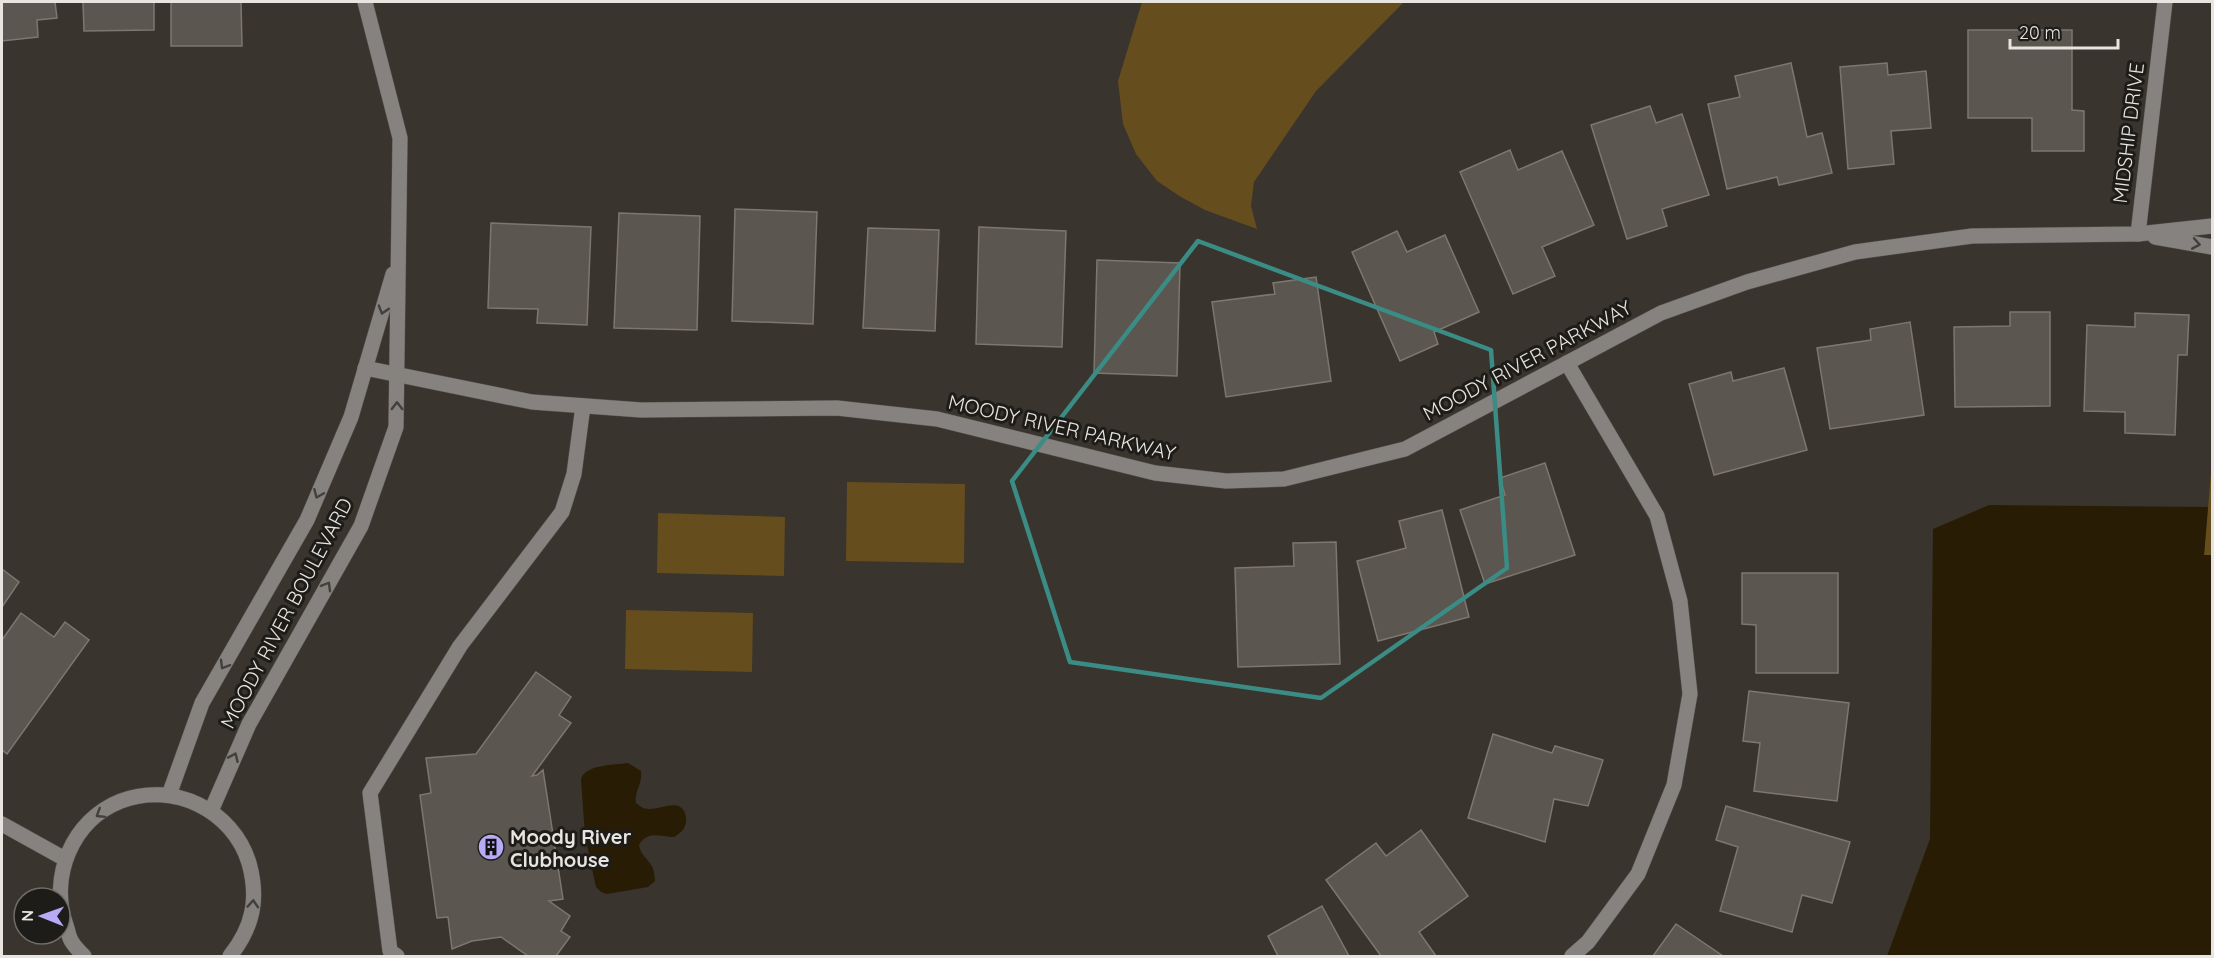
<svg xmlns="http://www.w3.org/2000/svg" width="2214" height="958" font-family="Quicksand,sans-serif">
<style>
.green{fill:#664d1d}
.water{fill:#281c05}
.building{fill:#5b564f;stroke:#7c776f;stroke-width:1.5}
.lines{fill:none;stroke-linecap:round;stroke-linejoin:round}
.minor-casing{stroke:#55504a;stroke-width:16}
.minor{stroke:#85827f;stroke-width:15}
.oneway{stroke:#42403d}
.marked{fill:none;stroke:#3a8c85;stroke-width:4.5;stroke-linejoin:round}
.labels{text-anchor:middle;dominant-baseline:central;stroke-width:6;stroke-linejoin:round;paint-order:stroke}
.street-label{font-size:20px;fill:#e8e5e0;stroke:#1e1c19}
.poi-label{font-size:20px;font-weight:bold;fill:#e8e5e0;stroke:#1e1c19;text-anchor:start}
</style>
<rect width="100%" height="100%" fill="#39342d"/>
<g class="green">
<polygon points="1142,2 1404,2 1316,91 1254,182 1251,206 1257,229 1205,210 1181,197 1157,181 1136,154 1123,124 1118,81"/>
<polygon points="2212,461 2212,555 2204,555"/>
<polygon points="847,482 965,484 964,563 846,561"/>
<polygon points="658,513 785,517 784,576 657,573"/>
<polygon points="626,610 753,613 752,672 625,669"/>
</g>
<g class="water">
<polygon points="1989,505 2208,507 2204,555 2212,555 2212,941 2210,956 1887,956 1930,839 1933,529"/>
<path d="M628,763L641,771C643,783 634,791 636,803C640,806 643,809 649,809C662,810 682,796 686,817C687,828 682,832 674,837C659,837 648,830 639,845C642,861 655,859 655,881L648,887L607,894L601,892L596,887L585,836L581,779C586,764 615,765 628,763Z"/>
</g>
<g class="building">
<polygon points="2,2 55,2 57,18 37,20 38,37 2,41"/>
<polygon points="83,2 154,2 154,30 84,31"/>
<polygon points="171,2 241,2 242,46 171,46"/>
<polygon points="1968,30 2072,30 2072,110 2084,111 2084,151 2032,151 2032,118 1968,118"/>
<polygon points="1791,63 1807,137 1822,133 1832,173 1779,185 1777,177 1727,189 1708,104 1740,97 1735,76"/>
<polygon points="1887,63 1888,75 1926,71 1931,128 1891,131 1894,164 1848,169 1840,67"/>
<polygon points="1650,106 1656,123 1682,114 1709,195 1662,209 1667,226 1627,239 1591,125"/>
<polygon points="1510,150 1518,170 1562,151 1594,225 1542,247 1555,276 1513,294 1460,172"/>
<polygon points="735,209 817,212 813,324 732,321"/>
<polygon points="619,213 700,216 697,330 614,328"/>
<polygon points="491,223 591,227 587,325 537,323 538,309 488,308"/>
<polygon points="979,227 1066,231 1062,347 976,344"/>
<polygon points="868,228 939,230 935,331 863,328"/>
<polygon points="1397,231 1407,252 1445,235 1479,312 1434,332 1438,344 1400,361 1352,252"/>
<polygon points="1097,260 1180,263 1177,376 1094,373"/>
<polygon points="1316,277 1331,381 1226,397 1212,302 1275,294 1273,283"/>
<polygon points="2010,312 2050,312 2050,406 1955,407 1954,327 2010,326"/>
<polygon points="2135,313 2189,315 2187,355 2178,355 2175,435 2125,433 2125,412 2084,411 2087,325 2135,327"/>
<polygon points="1910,322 1924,415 1830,429 1817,348 1871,340 1870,329"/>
<polygon points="1784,368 1807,450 1714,475 1689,384 1731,372 1733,381"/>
<polygon points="1545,463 1575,555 1485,584 1460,510 1505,495 1500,478"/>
<polygon points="1442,510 1469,617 1378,641 1357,561 1406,548 1399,521"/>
<polygon points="1336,542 1340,664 1238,667 1235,568 1294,566 1293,543"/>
<polygon points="2,569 19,582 2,607"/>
<polygon points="1742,573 1838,573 1838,673 1756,673 1756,625 1742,624"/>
<polygon points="21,613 54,637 65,622 89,640 7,754 2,750 2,640"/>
<polygon points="536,672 571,697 559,715 571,723 532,776 537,775 543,770 563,899 549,901 570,916 561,931 570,937 556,956 528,956 501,937 472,941 452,949 448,917 437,918 420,795 431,793 426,758 476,754"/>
<polygon points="1749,691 1849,703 1837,801 1754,791 1760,743 1743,741"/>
<polygon points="1493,734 1552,753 1555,746 1603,760 1588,806 1554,799 1545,842 1468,818"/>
<polygon points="1726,806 1850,842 1832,903 1802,895 1792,932 1720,911 1738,847 1716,840"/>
<polygon points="1421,830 1468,896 1419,932 1436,956 1381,956 1326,880 1376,843 1386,856"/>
<polygon points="1322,906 1349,956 1278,956 1268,936"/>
<polygon points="1676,924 1723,956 1653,956"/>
</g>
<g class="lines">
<defs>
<g id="minor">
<polyline points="2138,234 2165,2"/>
<polyline points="2155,237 2212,247"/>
<polyline points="1567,363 1657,516 1680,601 1690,694 1674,785 1638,874 1588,942 1572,956"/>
<polyline points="365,368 532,402 641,410 837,408 937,419 1155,473 1226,481 1284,479 1405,449 1661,313 1747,282 1855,252 1972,236 2138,234 2212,226"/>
<polyline points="169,795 202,703 307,520 351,417 393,274"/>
<polyline points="211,811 249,724 361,526 396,427 400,138 365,2"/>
<polyline points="2,824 65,859"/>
<path d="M84,956C80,952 75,947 72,942C69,938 68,931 66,925C49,877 72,820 121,801C173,781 233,810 249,863C259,899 253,927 230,956"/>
<polyline points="397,956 390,951 370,793 460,646 562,512 574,474 583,406"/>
</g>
</defs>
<use href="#minor" class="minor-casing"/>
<use href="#minor" class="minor"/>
</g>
<defs><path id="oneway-chevron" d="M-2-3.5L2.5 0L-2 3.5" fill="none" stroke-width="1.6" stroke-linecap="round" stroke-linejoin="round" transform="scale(1.5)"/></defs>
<g class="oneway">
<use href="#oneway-chevron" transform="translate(2196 244) rotate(10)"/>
<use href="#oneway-chevron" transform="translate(383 310) rotate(107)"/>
<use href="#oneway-chevron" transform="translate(397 406) rotate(-90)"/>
<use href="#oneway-chevron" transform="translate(318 494) rotate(113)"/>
<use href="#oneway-chevron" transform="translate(327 586) rotate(-60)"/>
<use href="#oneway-chevron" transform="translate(224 665) rotate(120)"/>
<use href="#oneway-chevron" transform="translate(234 757) rotate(-66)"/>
<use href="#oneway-chevron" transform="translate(100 814) rotate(148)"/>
<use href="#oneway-chevron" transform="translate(253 904) rotate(-86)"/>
</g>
<path class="marked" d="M1198,241L1491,350L1507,568L1321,698L1070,662L1012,481Z"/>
<defs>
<symbol id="building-disc" viewBox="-11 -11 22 22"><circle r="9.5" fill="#b7abf8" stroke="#1e1c19"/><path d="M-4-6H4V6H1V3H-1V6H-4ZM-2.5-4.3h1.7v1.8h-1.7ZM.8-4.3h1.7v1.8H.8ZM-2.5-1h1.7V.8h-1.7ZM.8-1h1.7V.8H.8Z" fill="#111"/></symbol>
</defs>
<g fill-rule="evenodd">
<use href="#building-disc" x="476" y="832" width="30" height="30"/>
</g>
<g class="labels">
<g class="street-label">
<text transform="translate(2128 133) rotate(-83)">MIDSHIP DRIVE</text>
<text transform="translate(1527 360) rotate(-28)">MOODY RIVER PARKWAY</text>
<text transform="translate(1062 427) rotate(13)">MOODY RIVER PARKWAY</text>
<text transform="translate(286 613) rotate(-62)">MOODY RIVER BOULEVARD</text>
</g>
<g class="poi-label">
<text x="510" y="836">Moody River<tspan x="510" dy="23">Clubhouse</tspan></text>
</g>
</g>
<rect width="2214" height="958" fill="none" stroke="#e8e5e0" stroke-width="6"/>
<g transform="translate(42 916) rotate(271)"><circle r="28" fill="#1e1c19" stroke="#6f6c69" stroke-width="1.5"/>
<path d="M0-4.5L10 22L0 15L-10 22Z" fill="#b7abf8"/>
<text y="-9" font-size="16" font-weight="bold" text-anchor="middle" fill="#e8e5e0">N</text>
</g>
<path d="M2010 39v9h108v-9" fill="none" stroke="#e8e5e0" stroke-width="3"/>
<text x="2019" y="39" font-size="18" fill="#e8e5e0" stroke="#1e1c19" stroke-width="4.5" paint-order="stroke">20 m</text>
</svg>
